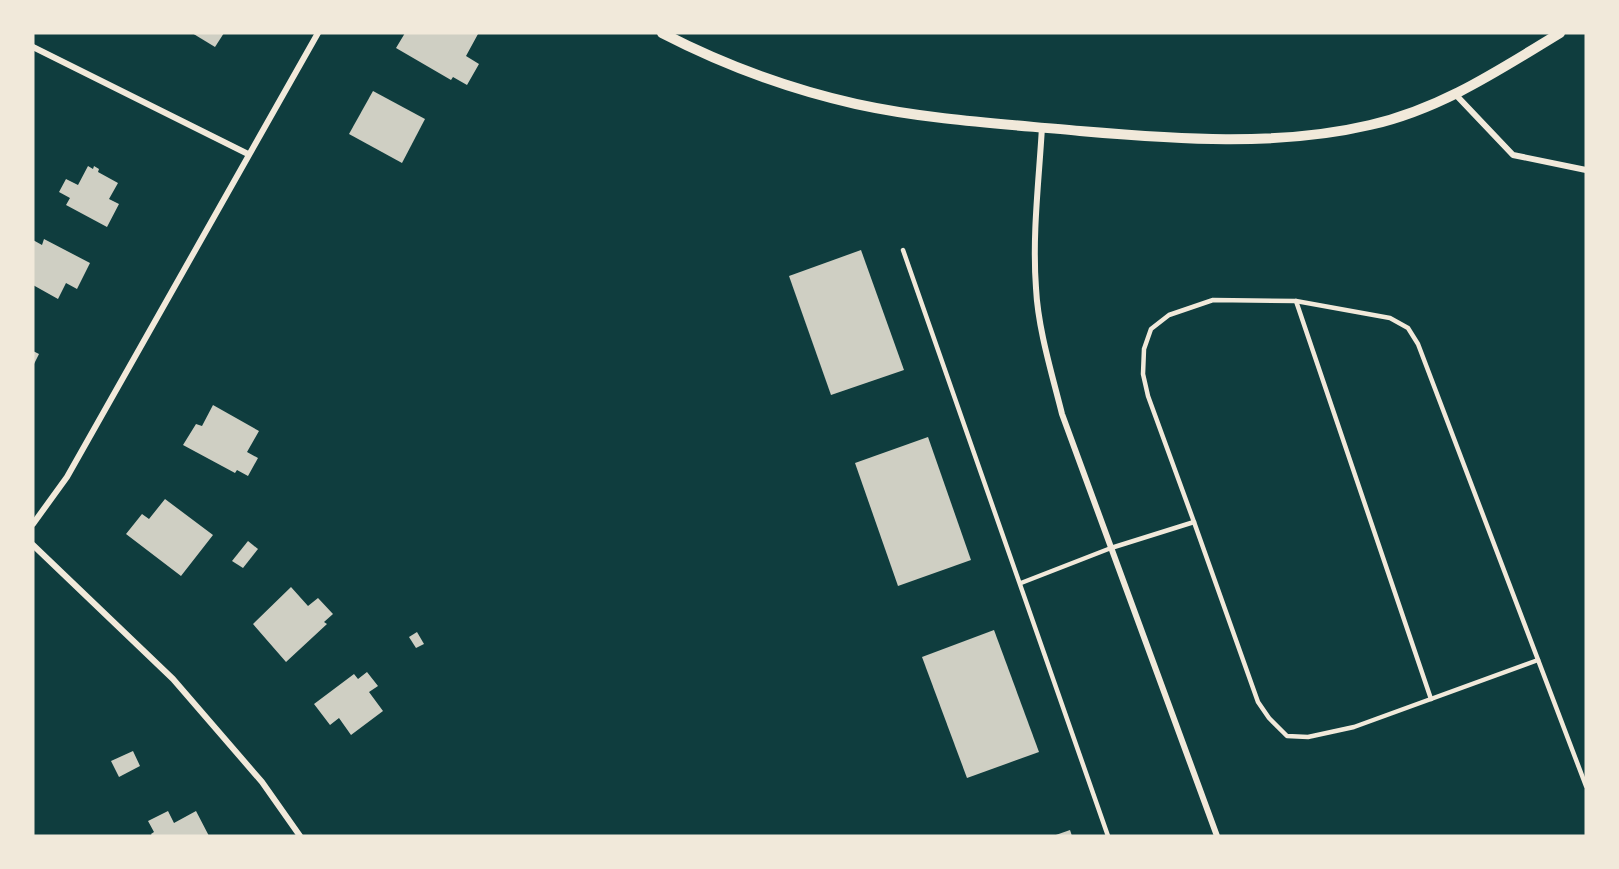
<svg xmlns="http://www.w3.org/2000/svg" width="1619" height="869" font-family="Lato,sans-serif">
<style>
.building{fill:#cfcfc3}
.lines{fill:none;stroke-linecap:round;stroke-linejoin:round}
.service{stroke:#f1e9da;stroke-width:4.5}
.minor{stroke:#f1e9da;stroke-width:6}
.tertiary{stroke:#f1e9da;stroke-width:10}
</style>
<rect width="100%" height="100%" fill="#0f3d3e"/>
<g class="building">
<polygon points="192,33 224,33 215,47"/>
<polygon points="405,33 478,34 466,56 479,64 467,85 453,77 451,80 396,48"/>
<polygon points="373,91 425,119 402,163 349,134"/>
<polygon points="88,166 93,169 94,166 99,169 98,172 118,183 109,199 119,204 107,227 66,205 70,198 59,192 66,179 78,185"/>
<polygon points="44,239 90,263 77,289 66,283 58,299 33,285 33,240 42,245"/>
<polygon points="861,250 904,370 831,395 789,276"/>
<polygon points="33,351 39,354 33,366"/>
<polygon points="213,405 259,431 247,452 258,458 248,476 237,470 235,473 183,445 196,424 202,426"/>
<polygon points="928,437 971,560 898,586 855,463"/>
<polygon points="165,499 213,535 181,576 126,534 142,514 149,519"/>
<polygon points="248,541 258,549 243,568 232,561"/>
<polygon points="291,587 308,606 318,598 333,614 324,622 327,624 286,662 253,624"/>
<polygon points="994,630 1039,752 967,778 922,657"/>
<polygon points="417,632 424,644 416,648 409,637"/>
<polygon points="367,672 378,686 369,692 383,711 351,735 339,718 330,725 314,704 354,674 358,679"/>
<polygon points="133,751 140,766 119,777 111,761"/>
<polygon points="168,811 174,823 196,811 209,836 152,836 151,834 154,832 148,821"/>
<polygon points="1070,830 1072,836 1053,836"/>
</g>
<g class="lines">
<g class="service">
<polyline points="903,250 1108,836"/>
<polyline points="1296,301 1431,699"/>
<polyline points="1194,522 1258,702 1269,718 1287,736 1308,737 1354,727 1538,660"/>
<polyline points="1021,583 1111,548 1194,522 1148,396 1143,374 1144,349 1151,329 1169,315 1213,300 1296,301 1390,318 1408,328 1418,344 1586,786"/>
</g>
<g class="minor">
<polyline points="33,47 248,154"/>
<polyline points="1456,95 1513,155 1586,170"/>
<path d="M1042,127C1039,180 1032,235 1036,288C1038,329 1052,374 1062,414L1217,836"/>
<polyline points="33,524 67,477 318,33"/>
<polyline points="33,545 173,679 262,782 300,836"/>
</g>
<path class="tertiary" d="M662,33C724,65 789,89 856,104C929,120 1006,124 1080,131C1175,139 1277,147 1370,125C1441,109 1499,70 1560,33"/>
</g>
<rect width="1619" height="869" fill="none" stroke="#f1e9da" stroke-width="69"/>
</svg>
